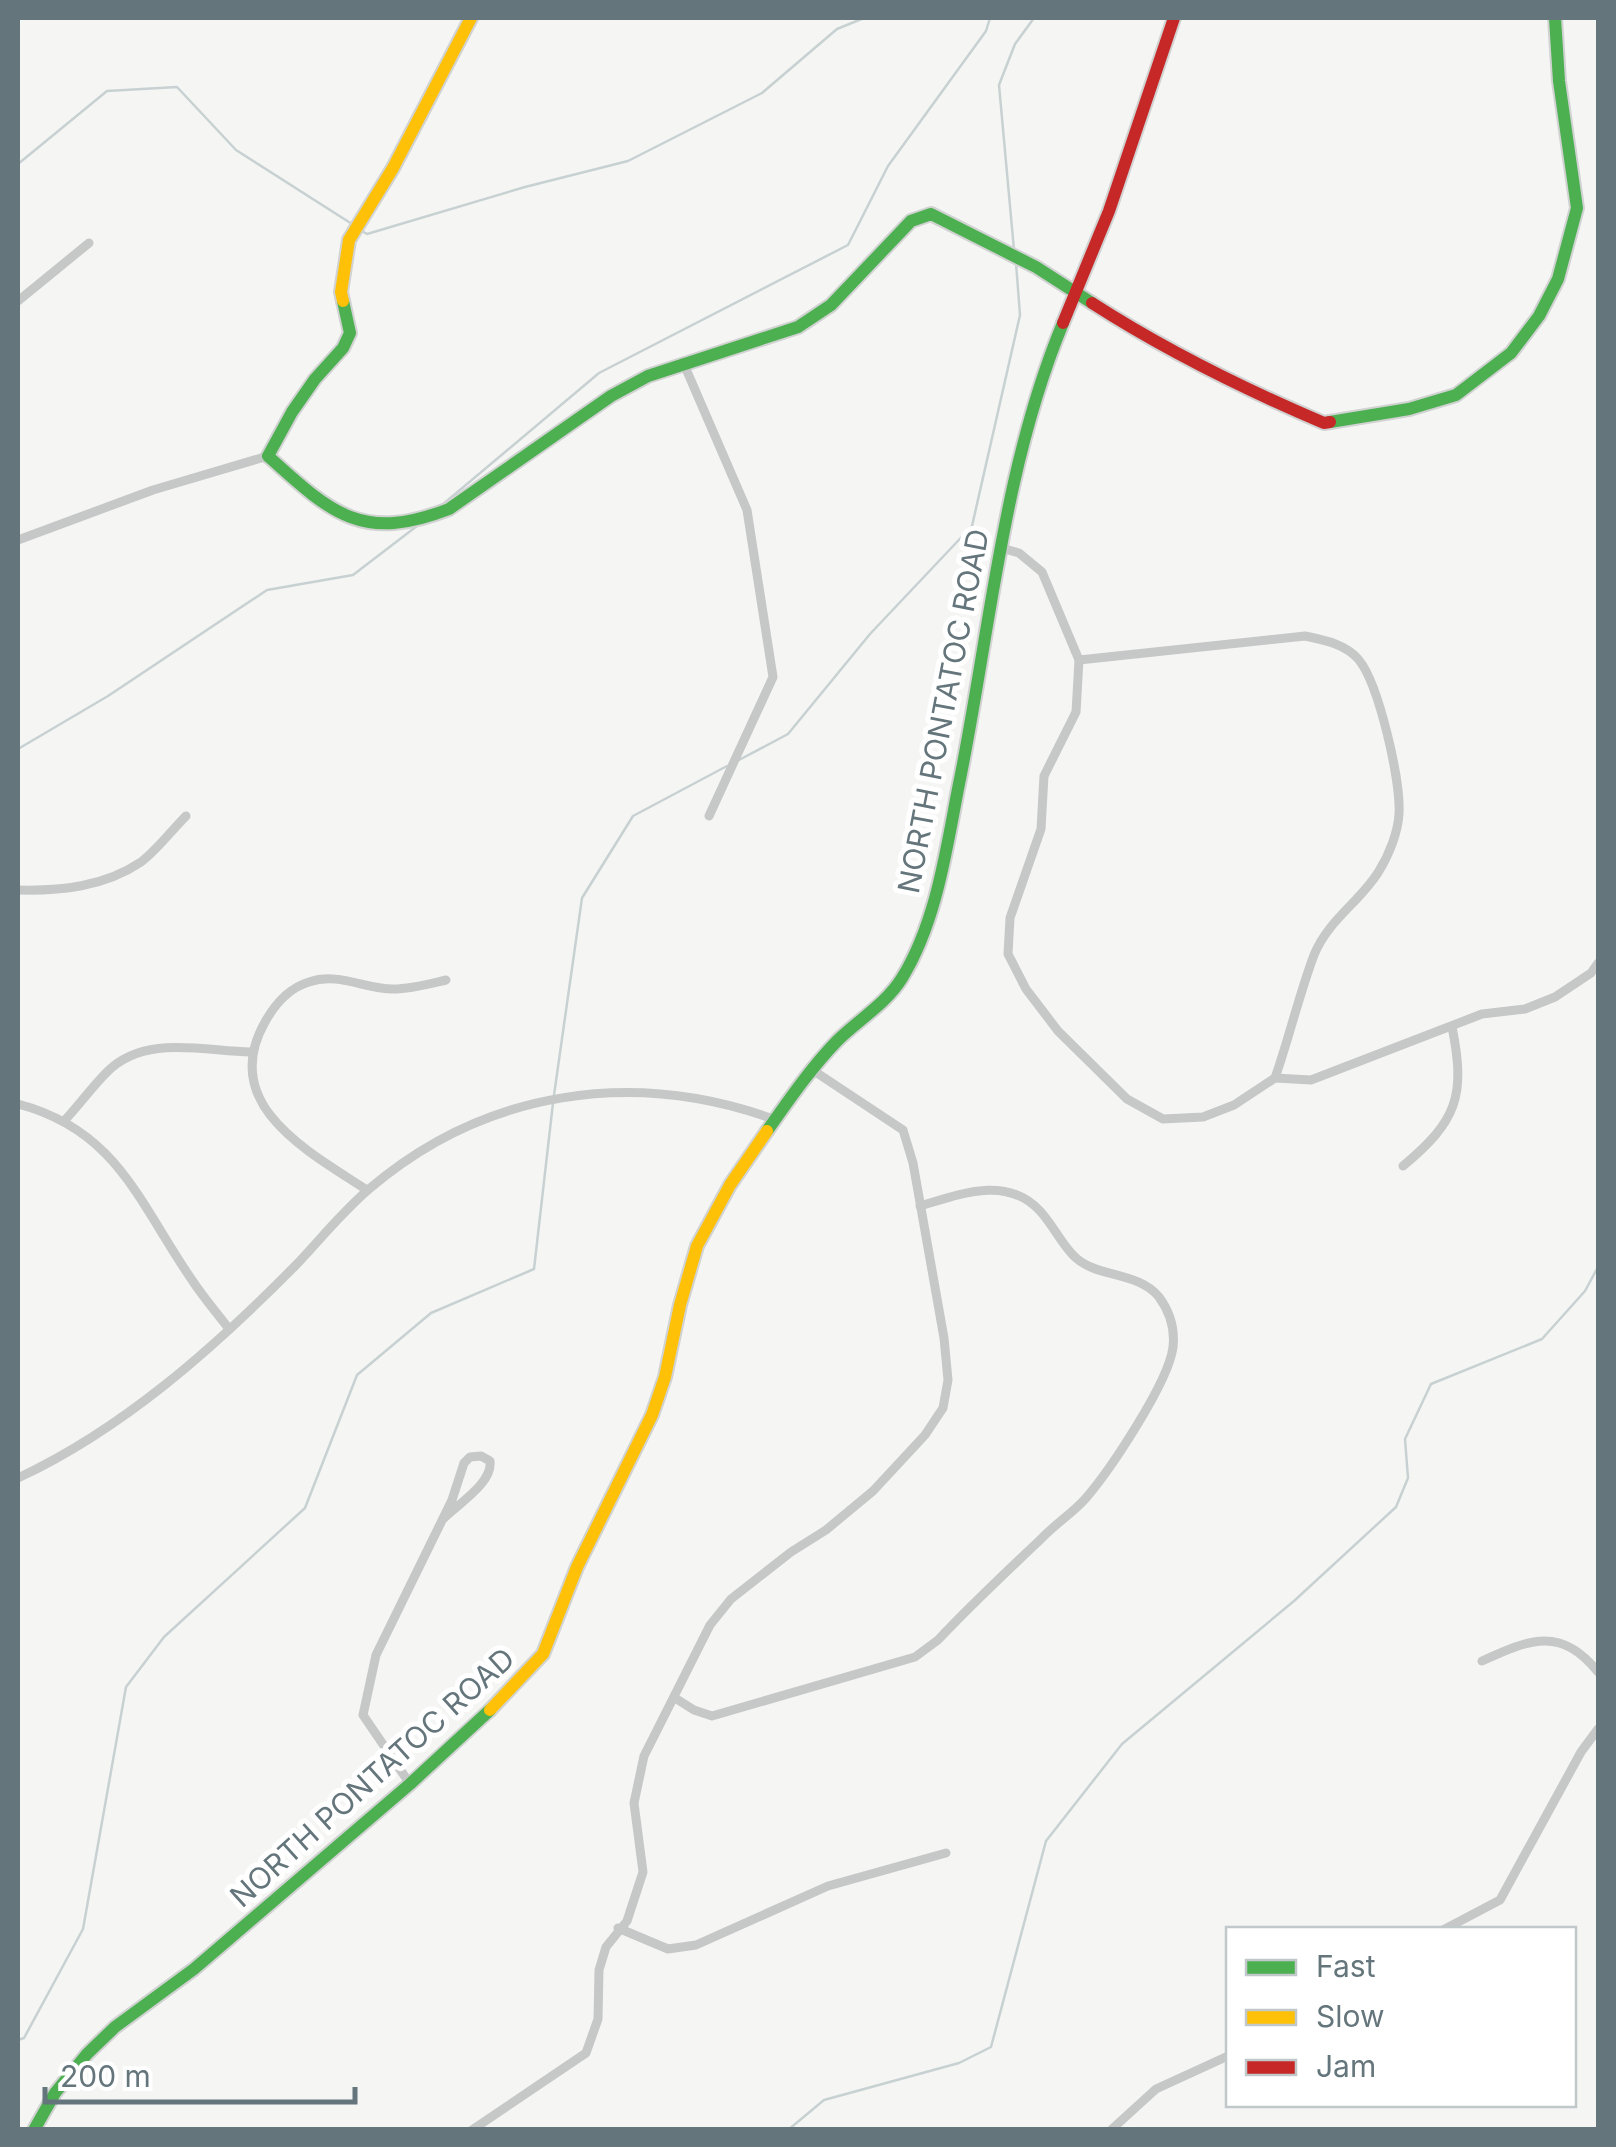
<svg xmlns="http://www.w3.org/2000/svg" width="1616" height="2147" font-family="Inter,sans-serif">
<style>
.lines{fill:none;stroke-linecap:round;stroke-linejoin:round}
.stream{stroke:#c8d1d2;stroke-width:2.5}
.fast-casing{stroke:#d1d2d2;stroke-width:16}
.slow-casing{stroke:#d1d2d2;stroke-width:16}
.jam-casing{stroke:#d1d2d2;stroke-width:16}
.street{stroke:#c6c8c8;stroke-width:9}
.fast{stroke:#4caf50;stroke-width:12}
.slow{stroke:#ffc107;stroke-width:12}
.jam{stroke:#c62828;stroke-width:12}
.labels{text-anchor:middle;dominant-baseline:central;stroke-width:10;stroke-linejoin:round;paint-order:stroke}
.street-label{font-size:30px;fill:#64757b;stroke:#fff}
</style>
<rect width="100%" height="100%" fill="#f5f5f4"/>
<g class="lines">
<g class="stream">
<polyline points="18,164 107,91 177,87 236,150 352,224"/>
<polyline points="362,231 367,234 525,187 628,161 762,93 837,29 864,18"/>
<polyline points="1014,250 999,85 1015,44 1034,18"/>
<polyline points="442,505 599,373 848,245 888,166 986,31 990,18"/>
<polyline points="18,749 108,696 267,590 353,575 417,526"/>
<polyline points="739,760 788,734 870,634 972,526 1020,315 1016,263"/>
<polyline points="554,1095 582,898 633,816 727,766"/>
<polyline points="18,2040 24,2038 83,1929 126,1687 164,1637 305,1508 357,1375 431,1313 534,1269 553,1103"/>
<polyline points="788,2130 824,2100 959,2063 991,2047 1046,1841 1122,1744 1294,1601 1396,1507 1408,1478 1405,1439 1431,1384 1542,1339 1585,1291 1598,1267"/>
</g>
<defs>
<g id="fast">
<path d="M343,301L350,333L343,348L315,379L292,412L268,456C331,513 362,543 449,509L611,396L648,376L798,327L831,305L911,221L931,214L1036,267L1092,303"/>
<polyline points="1330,422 1409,409 1456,395 1511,353 1539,316 1558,279 1577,208 1559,81 1555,18"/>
<path d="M767,1131C789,1100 810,1069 837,1041C858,1020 886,1004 902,978C936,923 946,851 958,789C990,634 1002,470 1063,323"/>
<polyline points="34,2130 55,2093 87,2054 115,2027 194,1969 410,1784 490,1710"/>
</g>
<g id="slow">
<polyline points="343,301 341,292 349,240 393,168 471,18"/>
<polyline points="490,1710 543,1654 577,1567 652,1415 665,1377 680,1305 697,1246 730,1185 767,1131"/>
</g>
<g id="jam">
<path d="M1092,303C1165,350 1244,389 1324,423L1330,422"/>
<polyline points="1063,323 1109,211 1174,18"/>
</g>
</defs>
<use href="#fast" class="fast-casing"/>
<use href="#slow" class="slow-casing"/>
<use href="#jam" class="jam-casing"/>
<g class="street">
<polyline points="18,301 89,243"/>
<polyline points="683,362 747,510 773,677 709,816"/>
<polyline points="18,540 153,490 268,456"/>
<polyline points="1001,548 1019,553 1042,572 1079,660 1076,712 1044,776 1041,829 1010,918 1008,954 1026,989 1058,1031 1127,1099 1163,1119 1203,1117 1234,1105 1275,1078 1311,1080 1482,1014 1525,1009 1555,997 1591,973 1598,963"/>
<path d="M1079,660L1305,636C1324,640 1346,644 1359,660C1379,685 1401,781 1399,814C1398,832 1389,855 1379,871C1361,901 1328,920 1314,955C1299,995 1289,1038 1275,1078"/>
<path d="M18,890C60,891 104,887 141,862C157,850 171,831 186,816"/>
<path d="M18,1104C117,1130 139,1203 192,1280C203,1297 217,1313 229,1329"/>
<path d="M65,1120C79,1105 92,1087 107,1072C144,1034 203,1051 250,1052"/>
<path d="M1403,1166C1457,1121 1466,1096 1452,1027"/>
<path d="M367,1190C309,1152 218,1105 265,1022C275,1004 289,988 309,982C339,972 364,989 393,989C411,989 429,984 446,980"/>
<path d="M18,1478C123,1429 214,1348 295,1266C319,1241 342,1212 369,1189C485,1090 633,1068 776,1120"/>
<path d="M1482,1661C1530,1639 1561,1626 1598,1672"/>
<path d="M675,1698L694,1710L712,1716L915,1657L938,1640C971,1605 1006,1572 1041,1539C1055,1524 1073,1513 1086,1498C1110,1470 1169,1382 1173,1347C1175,1329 1170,1312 1159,1297C1137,1270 1094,1279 1072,1254C1060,1241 1052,1224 1040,1211C1007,1175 960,1194 920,1206"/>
<path d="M410,1784L363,1715L376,1655L452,1500L464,1463L470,1457L481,1456L490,1461C493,1483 458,1504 443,1519"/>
<polyline points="618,1928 668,1949 696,1945 828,1886 946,1853"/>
<polyline points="1443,1930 1500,1900 1581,1752 1598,1729"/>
<polyline points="472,2130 586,2053 598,2019 599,1970 606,1947 627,1921 643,1872 634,1803 644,1756 710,1625 731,1599 791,1552 826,1530 873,1491 925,1435 943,1408 948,1380 944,1338 913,1163 903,1130 811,1069"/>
<polyline points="1111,2130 1156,2089 1228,2056"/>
</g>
<use href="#fast" class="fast"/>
<use href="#slow" class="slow"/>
<use href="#jam" class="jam"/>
</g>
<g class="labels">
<g class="street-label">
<text transform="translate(943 711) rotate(-79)">NORTH PONTATOC ROAD</text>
<text transform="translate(372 1777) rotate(-42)">NORTH PONTATOC ROAD</text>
</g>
</g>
<rect width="1616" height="2147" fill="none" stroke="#64757b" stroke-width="40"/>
<rect x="1226" y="1927" width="350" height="180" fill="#ffffff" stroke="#c1c8ca" stroke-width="2.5"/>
<rect x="1246" y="1960" width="50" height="15" fill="#4caf50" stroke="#c1c8ca" stroke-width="2.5"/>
<text x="1316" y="1977" font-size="30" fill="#64757b">Fast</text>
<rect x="1246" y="2010" width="50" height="15" fill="#ffc107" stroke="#c1c8ca" stroke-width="2.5"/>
<text x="1316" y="2027" font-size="30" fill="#64757b">Slow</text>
<rect x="1246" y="2060" width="50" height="15" fill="#c62828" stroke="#c1c8ca" stroke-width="2.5"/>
<text x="1316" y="2077" font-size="30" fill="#64757b">Jam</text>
<path d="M45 2087v15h310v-15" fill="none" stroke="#64757b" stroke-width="5"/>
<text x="60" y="2087" font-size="30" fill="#64757b" stroke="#ffffff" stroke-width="8" paint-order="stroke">200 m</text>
</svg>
